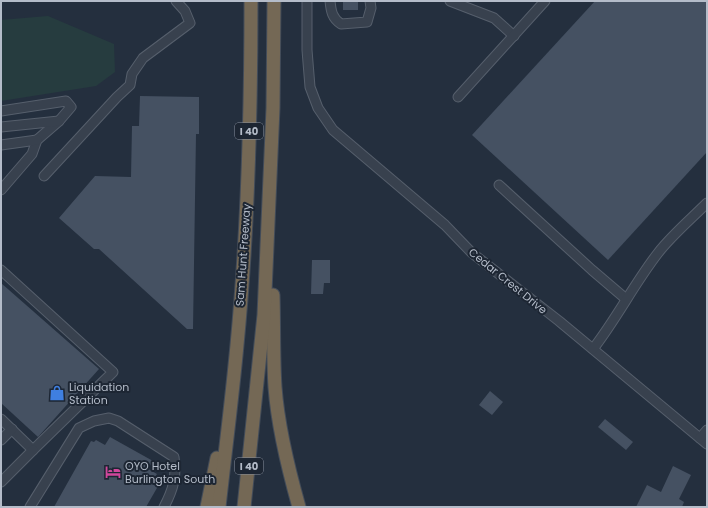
<svg xmlns="http://www.w3.org/2000/svg" width="708" height="508" font-family="Poppins,sans-serif">
<style>
.green{fill:#263c3f}
.building{fill:#455162}
.lines{fill:none;stroke-linecap:round;stroke-linejoin:round}
.minor-casing{stroke:#565f6c;stroke-width:11}
.highway-casing{stroke:#434c59;stroke-width:15}
.minor{stroke:#38414e;stroke-width:9}
.highway{stroke:#746855;stroke-width:13}
.labels{text-anchor:middle;dominant-baseline:central;stroke-width:4;stroke-linejoin:round;paint-order:stroke}
.shield{fill:#1d2633;stroke:#878f9c;stroke-width:1}
.shield-label{font-size:10px;font-weight:bold;fill:#b4bcc9}
.street-label{font-size:11px;fill:#b4bcc9;stroke:#1d2633}
.poi-label{font-size:11px;fill:#b4bcc9;stroke:#1d2633;text-anchor:start}
</style>
<rect width="100%" height="100%" fill="#242f3e"/>
<polygon class="green" points="48,16 114,44 115,72 96,86 1,101 1,20"/>
<g class="building">
<rect x="343" y="1" width="15" height="9"/>
<polygon points="595,1 707,1 707,152 608,260 472,135"/>
<polygon points="140,96 199,97 199,134 196,134 193,329 187,329 99,249 94,249 59,218 95,176 131,177 132,126 139,126"/>
<polygon points="312,260 330,260 330,283 324,283 323,294 311,294"/>
<polygon points="1,283 99,369 38,437 1,403"/>
<polygon points="490,391 503,402 492,415 479,405"/>
<polygon points="605,419 633,442 626,450 598,427"/>
<polygon points="110,437 153,461 148,469 157,474 155,477 161,481 146,507 54,507 91,441 94,442 96,440 105,445"/>
<polygon points="673,466 691,475 679,499 684,502 682,507 636,507 647,485 661,492"/>
</g>
<g class="lines">
<defs>
<g id="minor">
<polyline points="307,1 307,50 310,87 318,108 333,130 445,225 472,253 559,321 707,444"/>
<path d="M330,1C331,11 332,18 341,24L367,22L371,8L370,1"/>
<polyline points="450,1 494,18 514,36"/>
<polyline points="458,97 545,1"/>
<polyline points="1,111 66,101 71,107 59,121 37,140 32,154 1,190"/>
<polyline points="1,127 59,121"/>
<polyline points="1,145 37,140"/>
<polyline points="44,176 117,97 130,85 132,74 143,58 190,23 185,11 176,1"/>
<polyline points="499,185 592,270 626,299"/>
<polyline points="1,270 113,372 33,450 1,419"/>
<path d="M593,349C617,318 634,284 658,253C672,235 691,219 707,203"/>
<polyline points="700,438 707,430"/>
<polyline points="1,440 12,429"/>
<polyline points="1,482 33,450"/>
<path d="M30,507L79,428L94,421L109,418L118,421L174,457C177,477 173,490 164,507"/>
</g>
<g id="highway">
<path d="M273,295C274,326 273,357 275,387C278,428 288,468 299,507"/>
<polyline points="207,507 217,458"/>
<path d="M219,507C225,453 232,399 237,345C248,231 251,116 251,1"/>
<polyline points="244,507 264,315 273,108 274,1"/>
</g>
</defs>
<use href="#minor" class="minor-casing"/>
<use href="#highway" class="highway-casing"/>
<use href="#minor" class="minor"/>
<use href="#highway" class="highway"/>
</g>
<defs>
<symbol id="shop-bare" viewBox="-9 -9 18 18"><path d="M-5-2.5h2.3a2.7 3.5 0 0 1 5.4 0H5L5.5 6h-11ZM-1.5-2.5h3a1.5 2.3 0 0 0-3 0Z" fill="#3f7fe0" stroke="#1d2633" stroke-width="2.5" paint-order="stroke"/></symbol>
<symbol id="hotel-bare" viewBox="-9 -9 18 18"><path d="M-6-4.5h1.5V1H6V5H4.5V3h-9V5H-6ZM-4 0a1.8 1.8 0 1 1 3.6 0ZM.5 0V-2.5h3Q6-2.5 6 0Z" fill="#d1479c" stroke="#1d2633" stroke-width="2.5" paint-order="stroke"/></symbol>
</defs>
<g fill-rule="evenodd">
<use href="#shop-bare" x="46" y="382" width="22" height="22"/>
<use href="#hotel-bare" x="102" y="461" width="22" height="22"/>
</g>
<g class="labels">
<g class="shield">
<rect x="235" y="123" width="28" height="16" rx="3"/>
<rect x="235" y="458" width="28" height="16" rx="3"/>
</g>
<g class="shield-label">
<text x="249" y="131">I 40</text>
<text x="249" y="466">I 40</text>
</g>
<g class="street-label">
<text transform="translate(243 255) rotate(-86)">Sam Hunt Freeway</text>
<text transform="translate(508 281) rotate(39)">Cedar Crest Drive</text>
</g>
<g class="poi-label">
<text x="69" y="387">Liquidation<tspan x="69" dy="13">Station</tspan></text>
<text x="125" y="466">OYO Hotel<tspan x="125" dy="13">Burlington South</tspan></text>
</g>
</g>
<rect width="708" height="508" fill="none" stroke="#b4bcc9" stroke-width="4"/>
</svg>
